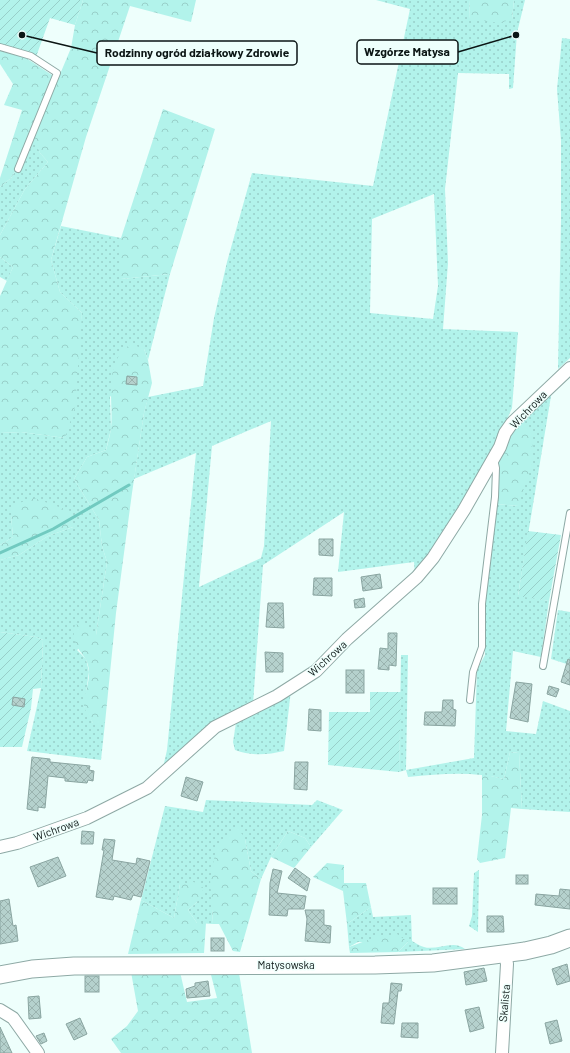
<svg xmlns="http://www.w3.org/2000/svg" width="570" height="1053" font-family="Barlow,sans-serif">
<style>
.grass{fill:url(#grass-dots);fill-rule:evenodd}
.forest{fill:url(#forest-crowns)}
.garden{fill:url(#garden-furrows)}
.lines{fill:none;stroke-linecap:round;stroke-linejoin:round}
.stream{stroke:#71cac0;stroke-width:3}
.building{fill:url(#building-cross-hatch);stroke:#8aa5a1}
.lane-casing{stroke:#8ea9a5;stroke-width:8}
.street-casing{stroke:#8ea9a5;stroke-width:14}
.secondary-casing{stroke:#8ea9a5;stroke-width:19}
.lane{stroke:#fff;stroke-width:6}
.street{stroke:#fff;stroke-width:12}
.secondary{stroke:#fff;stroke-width:17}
.labels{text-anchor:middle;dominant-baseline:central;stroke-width:3;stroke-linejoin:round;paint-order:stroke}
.street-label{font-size:11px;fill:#0b1514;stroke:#eefffc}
.leader{fill:none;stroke:#0b1514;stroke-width:1.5}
.callout-dot{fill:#0b1514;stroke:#eefffc;stroke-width:1.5}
.callout{fill:#eefffc;stroke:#0b1514;stroke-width:1.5}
.callout-label{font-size:12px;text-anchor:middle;font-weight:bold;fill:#0b1514}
</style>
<defs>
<pattern id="grass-dots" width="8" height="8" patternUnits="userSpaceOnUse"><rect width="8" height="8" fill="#b2f3eb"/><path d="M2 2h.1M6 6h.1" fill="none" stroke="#98cfc9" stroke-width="1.8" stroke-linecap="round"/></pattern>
<pattern id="forest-crowns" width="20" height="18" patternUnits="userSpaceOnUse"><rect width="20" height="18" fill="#b2f3eb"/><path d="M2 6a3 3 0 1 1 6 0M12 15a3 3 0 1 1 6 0" fill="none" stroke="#98cfc9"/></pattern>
<pattern id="garden-furrows" width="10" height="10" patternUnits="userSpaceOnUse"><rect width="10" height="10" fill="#b2f3eb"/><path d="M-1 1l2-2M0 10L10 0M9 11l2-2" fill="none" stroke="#98cfc9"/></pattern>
<pattern id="building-cross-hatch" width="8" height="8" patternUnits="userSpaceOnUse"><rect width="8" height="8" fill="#b5d1cd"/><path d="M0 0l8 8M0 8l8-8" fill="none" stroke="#9ab3af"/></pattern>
</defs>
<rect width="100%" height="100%" fill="#eefffc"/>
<g class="grass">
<path d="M376,0H470L469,19H512L514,0H525L517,33L513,88L509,89V74L458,73L445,189L448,263L443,329L518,332L512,408L496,444L447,526L415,575L414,562L338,572L344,512L263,565L253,704L216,720L177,755L162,772L167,750L196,453L134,479L144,413L148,397L203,386L214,318L227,262L252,173L373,186L410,9ZM434,194L438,286L433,319L370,313L372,219ZM271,421L264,546L261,558L199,587L212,446Z"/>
<polygon points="562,38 570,39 570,358 558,369 561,220 561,141 557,89"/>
<polygon points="35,138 40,153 48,162 25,189 0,235 0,187 11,178"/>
<polygon points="61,226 121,238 121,279 170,274 148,360 144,349 110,397 111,429 106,450 87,457 74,479 99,520 102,546 107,562 96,635 77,650 86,659 89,672 84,706 93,723 105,723 101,760 27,751 41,688 43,640 36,637 0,632 0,560 19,555 48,536 73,527 11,515 13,537 0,545 0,433 21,432 65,438 82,313 60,292 51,260"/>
<polygon points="0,257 13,267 7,281 0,277"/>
<path d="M552,390L518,595L549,601L541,657L513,651L506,731L536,734L543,701L570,711V812L522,809L519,753L510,752L504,779C472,771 441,774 408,777L406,770L399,772L401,655H408L406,770L474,758L477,670L485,655V608L496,504L518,506L521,420Z"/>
<polygon points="558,610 570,612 570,665 551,659"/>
<path d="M291,690L284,751C267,755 251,756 235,750L233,742L236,723Z"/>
<polygon points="206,800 312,805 317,800 343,810 311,847 305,838 288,831 271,857 261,879 251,871 245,839 212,908 213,924 197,923 188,910 197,902 180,884 174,918 141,900 165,806 203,812"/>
<polygon points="479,870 478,932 469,926 472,916 474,873"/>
<path d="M371,907L373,917L411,915L412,941C416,943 420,946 424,947C436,951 454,939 465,949L398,952L408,942H358L349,947L347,924Z"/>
</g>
<g class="forest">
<polygon points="83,0 196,0 191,22 130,6 86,137 51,260 60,292 82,313 75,407 65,438 21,432 0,433 0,296 13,267 0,257 0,235 25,189 48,162 40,153 34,139 11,178 0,187 0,178 22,110 4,105 13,84 0,64 0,51 26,58 58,79 71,48 75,25"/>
<polygon points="470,0 514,0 512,19 500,23 469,19"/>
<polygon points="163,109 215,129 170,274 121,279 121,238"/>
<path d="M131,344L144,349L148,360L152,383L144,413L132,493L116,613L105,723H93C90,718 85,711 84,706C83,695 90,683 89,671C88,651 69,651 75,625L82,624L96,635L107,562L102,546L99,520L74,479L87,457L106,450C108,443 110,435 111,428C114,400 102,363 131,344Z"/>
<polygon points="521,420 533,434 531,467 518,506 496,504 499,480 499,458 510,435"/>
<polygon points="34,498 70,511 73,527 48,536 19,555 0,560 0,545 13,537 11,515 13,505"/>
<polygon points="510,752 519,753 522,809 511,808 505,858 480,863 477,859 482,815 482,774 504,779"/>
<polygon points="238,827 245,839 251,871 261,879 240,952 233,951 219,924 213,924 210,879 216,849"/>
<polygon points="288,831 305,838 311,847 294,868 271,857"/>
<polygon points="327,863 344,865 344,883 366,883 371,907 347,924 343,891 313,877"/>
<polygon points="194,882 204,888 197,902 188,910 197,923 206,923 204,953 128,954 141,900 174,918 180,884"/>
<polygon points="397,934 408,942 398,952 350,953 349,947 376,937"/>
<polygon points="210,971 239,973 252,1053 121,1053 111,1039 127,1026 138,1011 131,972 180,972 187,1002 217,998"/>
</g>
<g class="garden">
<polygon points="0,0 83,0 75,25 50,18 36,57 0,46"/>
<polygon points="528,531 561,535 549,601 518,596"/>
<polygon points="0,632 36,637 43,640 41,688 33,689 31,708 22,747 0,747"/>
<polygon points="370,692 401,692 399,772 328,765 329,712 370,712"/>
</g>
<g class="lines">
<polyline class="stream" points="0,553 53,529 129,485"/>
</g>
<g class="building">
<polygon points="127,376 137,377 137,385 126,384"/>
<polygon points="319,539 333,539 333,556 319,555"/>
<polygon points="380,574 382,588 363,591 361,577"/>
<polygon points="314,578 332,578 332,596 313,595"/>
<polygon points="364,598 365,607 355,608 354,600"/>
<polygon points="268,603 283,603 284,628 266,627"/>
<polygon points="388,633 397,633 396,666 389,665 389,670 378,669 380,648 388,649"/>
<polygon points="265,652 283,653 283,672 266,672"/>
<polygon points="568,659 570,660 570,685 561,682"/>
<rect x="346" y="670" width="18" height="23"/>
<polygon points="516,682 532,684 528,722 510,718"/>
<polygon points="549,686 559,689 556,697 547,694"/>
<polygon points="13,697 25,699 24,707 12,705"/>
<polygon points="443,700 453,700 453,709 456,710 455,726 424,725 425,712 442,712"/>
<polygon points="309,709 321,710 321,731 308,730"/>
<polygon points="32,757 50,759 50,762 90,766 89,770 94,771 93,781 88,780 87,783 65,781 65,778 48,776 45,808 38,807 38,811 27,809"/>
<polygon points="295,762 308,762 307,790 294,789"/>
<polygon points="186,777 203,782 197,801 181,796"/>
<polygon points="82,831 94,832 93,844 81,844"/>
<polygon points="104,839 115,840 112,860 136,864 137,858 150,861 141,897 133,895 131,900 114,896 113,900 96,897 104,850 102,850"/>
<polygon points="58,857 66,876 38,887 30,867"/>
<polygon points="295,868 310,879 307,891 288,878"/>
<polygon points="273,869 282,871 277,893 306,896 304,909 288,909 287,916 269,915 270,883"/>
<rect x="516" y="875" width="12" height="9"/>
<rect x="433" y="888" width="24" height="16"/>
<polygon points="560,889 570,890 570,909 535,905 536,894 559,896"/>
<polygon points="9,899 13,926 16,925 18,941 0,944 0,901"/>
<polygon points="305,910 324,910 324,925 331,926 330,943 305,941 307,919"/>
<polygon points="487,916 503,916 504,932 487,932"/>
<rect x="211" y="938" width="13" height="13"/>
<polygon points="567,964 570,981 557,985 552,969"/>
<polygon points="484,968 487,981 466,985 464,972"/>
<rect x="85" y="976" width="14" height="16"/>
<polygon points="208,981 210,996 187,998 186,989 195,986 195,983"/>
<polygon points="391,983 402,984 401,991 398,991 394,1024 381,1023 383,1003 389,1003"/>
<polygon points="39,996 41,1018 29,1019 28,997"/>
<polygon points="479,1007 484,1028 470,1032 465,1010"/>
<polygon points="80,1018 87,1034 74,1040 66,1024"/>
<polygon points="557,1020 562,1041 550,1044 545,1023"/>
<polygon points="402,1023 418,1023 418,1038 401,1037"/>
<polygon points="0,1027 12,1053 0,1053"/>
<polygon points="44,1033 47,1041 41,1044 36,1036"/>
</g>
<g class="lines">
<defs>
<g id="lane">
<polyline points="0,47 31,56 57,73 18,169"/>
<polyline points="543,666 570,513"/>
<polyline points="470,700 473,672 482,647 482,604 495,497 496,468 494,459"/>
</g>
<g id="street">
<polyline points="0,847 17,843 87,818 147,788 215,727 277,696 316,671 347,639 417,577 433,558 464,510 500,447 505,433 512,423 570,368"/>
<polyline points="0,1010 13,1018 38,1053"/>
<polyline points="502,1053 507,964 505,954"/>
</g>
<polyline id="secondary" points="0,975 32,969 74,966 375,965 433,963 525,951 551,945 570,938"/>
</defs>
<use href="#lane" class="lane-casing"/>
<use href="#street" class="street-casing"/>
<use href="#secondary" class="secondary-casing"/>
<use href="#lane" class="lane"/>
<use href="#street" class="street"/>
<use href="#secondary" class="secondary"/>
</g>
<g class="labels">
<g class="street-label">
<text transform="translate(528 409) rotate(-46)">Wichrowa</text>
<text transform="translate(327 658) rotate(-42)">Wichrowa</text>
<text transform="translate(56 829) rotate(-20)">Wichrowa</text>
<text x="286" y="964">Matysowska</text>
<text transform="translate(504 1003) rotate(-85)">Skalista</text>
</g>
</g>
<path class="leader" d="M516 35L458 52M22 35L97 53"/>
<g class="callout-dot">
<circle cx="516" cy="35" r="4"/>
<circle cx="22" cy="35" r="4"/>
</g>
<g class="callout">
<rect x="357" y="40" width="101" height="24" rx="4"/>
<rect x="97" y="41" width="200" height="24" rx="4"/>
</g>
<g class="callout-label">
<text x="407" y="56">Wzgórze Matysa</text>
<text x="197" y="57">Rodzinny ogród działkowy Zdrowie</text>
</g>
</svg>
